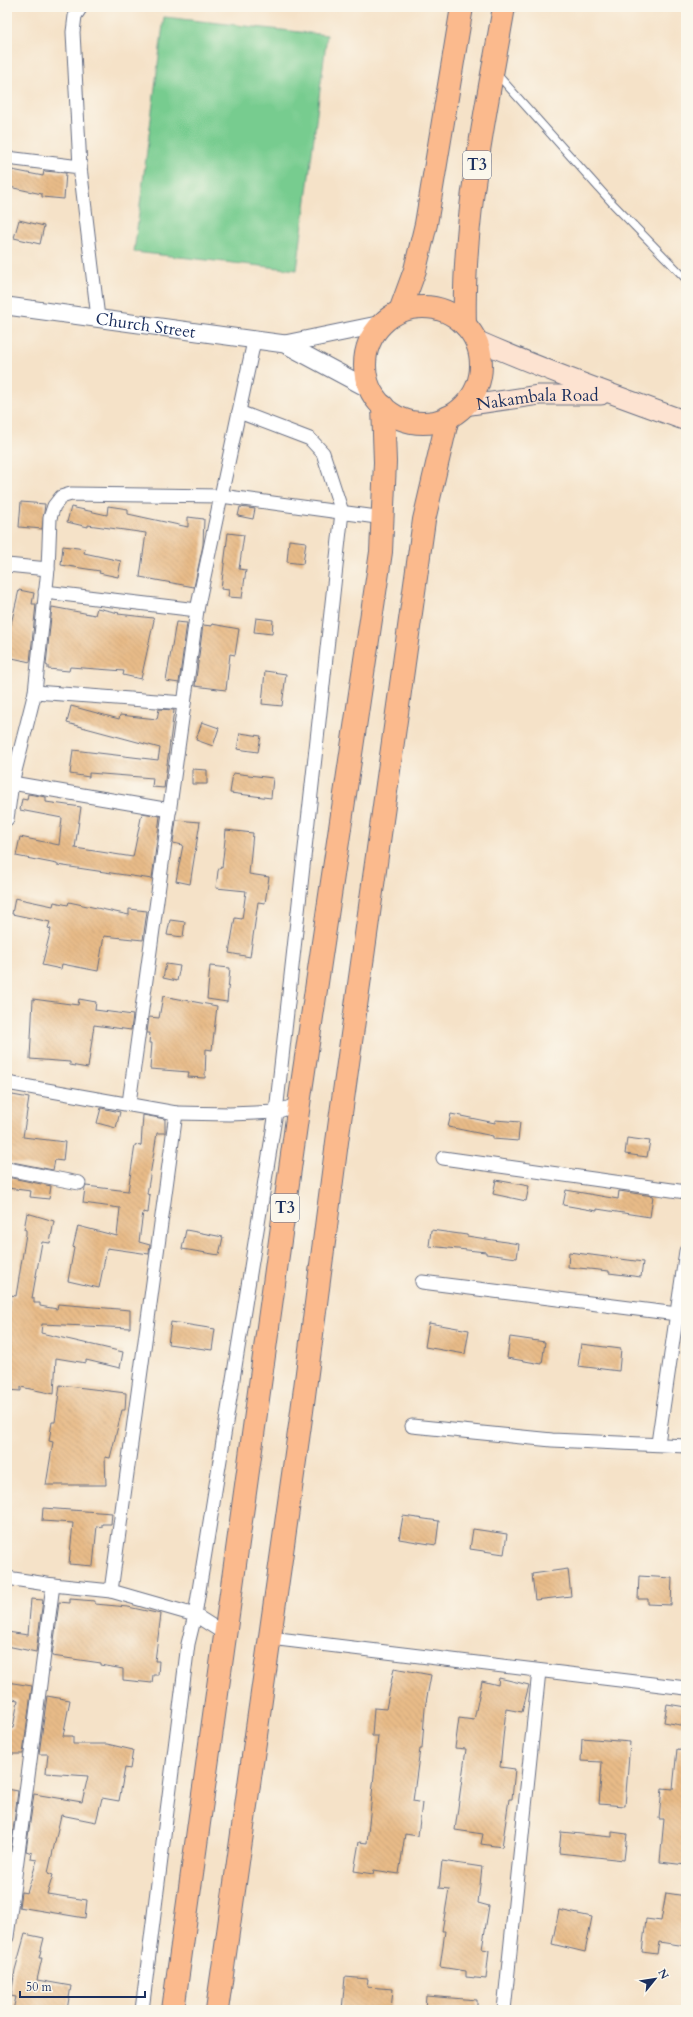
<svg xmlns="http://www.w3.org/2000/svg" width="693" height="2017" font-family="Cardo,serif">
<style>
.pitch{fill:#77cc8f;stroke:#497e76}
.building{fill:url(#building-back-hatch)}
.lines{fill:none;stroke-linecap:round;stroke-linejoin:round}
.service-casing{stroke:#676e83;stroke-width:9}
.minor-casing{stroke:#676e83;stroke-width:15}
.tertiary-casing{stroke:#676e83;stroke-width:19}
.secondary-casing{stroke:#676e83;stroke-width:21}
.trunk-casing{stroke:#676e83;stroke-width:24}
.service{stroke:#fff;stroke-width:7}
.minor{stroke:#fff;stroke-width:13}
.tertiary{stroke:#fff;stroke-width:17}
.secondary{stroke:#fde3d1;stroke-width:19}
.trunk{stroke:#fbba8d;stroke-width:22}
.labels{text-anchor:middle;dominant-baseline:central;stroke-width:4;stroke-linejoin:round;paint-order:stroke}
.shield{fill:#fbf7ec;stroke:#5e6b89;stroke-width:1}
.shield-label{font-size:16px;font-weight:bold;fill:#1b2f5e}
.street-label{font-size:17px;fill:#1b2f5e;stroke:#fbf7ec}
</style>
<defs>
<pattern id="building-back-hatch" width="6" height="6" patternUnits="userSpaceOnUse"><rect width="6" height="6" fill="#e8bb88"/><path d="M-1 5l2 2M0 0l6 6M5-1l2 2" fill="none" stroke="#c6a178"/></pattern>
</defs>
<rect width="100%" height="100%" fill="#fbf7ec"/>
<filter id="ink" filterUnits="userSpaceOnUse"><feTurbulence type="fractalNoise" baseFrequency=".025" numOctaves="2"/><feDisplacementMap in="SourceGraphic" scale="8" xChannelSelector="R" yChannelSelector="G"/><feConvolveMatrix kernelMatrix="1 2 1 2 8 2 1 2 1" color-interpolation-filters="sRGB"/></filter>
<filter id="wash" filterUnits="userSpaceOnUse"><feTurbulence type="fractalNoise" baseFrequency=".012" numOctaves="4" result="noise"/><feDisplacementMap in="SourceGraphic" scale="16" xChannelSelector="R" yChannelSelector="G"/><feGaussianBlur stdDeviation="0.9" result="paint"/><feColorMatrix in="noise" values="0 0 0 0 0 0 0 0 0 0 0 0 0 0 0 0 0 1.4 0 .05"/><feComposite in="paint" operator="in"/></filter>
<g filter="url(#wash)">
<rect width="100%" height="100%" fill="#f5e2c8"/>
<polygon class="pitch" points="164,17 327,35 297,270 134,252"/>
<g id="blocks">
<g class="building">
<polygon points="12,170 43,176 44,171 66,173 64,199 42,197 42,194 9,187"/>
<polygon points="19,220 44,226 40,244 14,238"/>
<polygon points="21,502 45,504 42,529 19,527"/>
<polygon points="108,506 128,509 128,514 188,527 188,517 204,519 203,545 194,587 140,577 146,533 88,525 88,527 67,522 71,507 107,515"/>
<polygon points="240,507 255,509 253,519 238,516"/>
<polygon points="228,533 244,535 239,569 246,570 242,598 228,597 229,590 221,589"/>
<polygon points="289,540 306,542 303,564 287,562"/>
<polygon points="63,546 85,549 84,553 121,561 118,577 99,573 100,571 61,565"/>
<polygon points="19,590 34,593 32,604 36,604 30,662 8,657 11,642 7,641 7,628 10,628"/>
<polygon points="52,607 95,615 97,608 119,613 118,614 153,618 154,620 141,679 123,675 124,671 70,667 69,671 48,669 48,666 46,665"/>
<polygon points="256,618 273,620 272,634 254,632"/>
<polygon points="176,622 187,623 179,683 166,681"/>
<polygon points="212,624 239,629 235,655 230,654 226,690 195,686 203,625 212,626"/>
<polygon points="265,671 286,674 282,706 262,704"/>
<polygon points="71,706 119,719 120,715 157,719 159,709 174,710 164,788 152,787 153,778 89,773 89,777 70,774 73,750 158,760 160,748 67,723"/>
<polygon points="202,722 219,728 213,746 196,740"/>
<polygon points="240,733 261,736 258,752 237,749"/>
<polygon points="192,769 207,770 207,784 192,784"/>
<polygon points="233,773 273,778 271,798 230,793"/>
<polygon points="28,794 46,797 46,802 81,807 75,848 133,857 142,813 160,816 152,879 57,865 57,864 16,856 20,837 59,845 62,818 20,810 22,799 27,800"/>
<polygon points="176,820 200,822 190,884 176,881 183,845 173,843"/>
<polygon points="226,830 253,833 249,874 269,877 265,903 258,902 250,957 229,953 235,918 242,919 246,891 216,888 218,871 220,867 222,868"/>
<polygon points="15,898 53,906 54,902 68,905 69,902 129,915 129,909 147,911 143,940 104,936 98,971 62,964 61,969 42,965 51,929 48,928 50,922 12,914"/>
<polygon points="170,920 185,922 183,937 167,935"/>
<polygon points="166,964 180,966 177,981 163,978"/>
<polygon points="210,966 230,968 227,1002 207,999"/>
<polygon points="163,996 217,1006 212,1050 206,1049 205,1078 188,1077 189,1072 150,1069 152,1043 149,1043 150,1033 147,1033 149,1017 159,1018"/>
<polygon points="33,999 78,1005 79,999 96,1002 95,1010 133,1015 131,1030 94,1025 88,1068 70,1065 70,1062 30,1059"/>
<polygon points="7,1094 29,1098 23,1137 65,1142 63,1161 55,1160 53,1170 7,1161"/>
<polygon points="101,1108 120,1112 116,1128 97,1123"/>
<polygon points="451,1114 495,1123 495,1120 520,1122 518,1141 493,1139 493,1136 448,1127"/>
<polygon points="143,1115 165,1119 165,1133 157,1133 147,1194 150,1195 148,1213 143,1212 139,1242 150,1245 149,1254 107,1248 99,1288 68,1281 74,1248 73,1247 78,1226 117,1236 120,1208 83,1203 85,1188 86,1186 128,1191 135,1145 141,1146"/>
<polygon points="627,1138 650,1141 647,1157 625,1154"/>
<polygon points="7,1177 51,1186 49,1199 30,1197 31,1191 7,1188"/>
<polygon points="496,1180 529,1186 526,1201 493,1194"/>
<polygon points="566,1190 618,1199 619,1191 653,1196 650,1217 597,1209 597,1211 563,1205"/>
<polygon points="27,1213 54,1221 50,1243 42,1242 32,1298 34,1298 34,1303 40,1303 40,1306 57,1309 58,1304 130,1310 130,1328 42,1324 41,1333 123,1352 120,1368 86,1360 86,1363 56,1358 54,1394 21,1387 21,1391 7,1390 7,1358 10,1346 7,1346 7,1328 11,1295 16,1296 26,1234 26,1230 24,1229"/>
<polygon points="186,1230 223,1237 219,1255 182,1249"/>
<polygon points="431,1230 467,1235 467,1236 519,1244 517,1258 486,1254 486,1252 429,1246"/>
<polygon points="569,1252 643,1262 641,1277 609,1273 609,1271 568,1267"/>
<polygon points="171,1322 215,1329 212,1350 168,1344"/>
<polygon points="429,1323 469,1330 465,1354 425,1347"/>
<polygon points="510,1337 545,1342 542,1364 507,1358"/>
<polygon points="581,1344 621,1349 619,1371 578,1366"/>
<polygon points="60,1385 126,1393 125,1410 122,1410 110,1458 105,1457 106,1485 46,1485 53,1442 49,1441 52,1422 55,1422"/>
<polygon points="43,1508 112,1513 111,1524 102,1524 102,1527 97,1526 93,1566 69,1564 73,1523 42,1521"/>
<polygon points="403,1516 439,1521 436,1545 399,1539"/>
<polygon points="473,1529 507,1534 504,1554 470,1549"/>
<polygon points="568,1569 571,1596 535,1600 532,1574"/>
<polygon points="639,1576 672,1578 671,1605 648,1604 648,1599 638,1599"/>
<polygon points="31,1599 43,1600 36,1652 7,1646 7,1632 28,1635"/>
<polygon points="70,1599 95,1601 95,1604 128,1607 161,1614 155,1661 159,1661 158,1675 153,1675 152,1683 123,1680 123,1669 101,1665 101,1663 52,1656 59,1602 70,1603"/>
<polygon points="394,1668 431,1675 425,1708 422,1749 420,1749 413,1801 422,1803 418,1836 405,1834 399,1874 374,1870 373,1874 354,1871 359,1842 367,1843 378,1736 372,1736 374,1708 386,1709"/>
<polygon points="499,1678 529,1685 522,1712 506,1709 500,1767 515,1769 512,1799 509,1799 502,1847 481,1844 483,1834 455,1830 466,1749 455,1748 459,1718 474,1720 482,1681 498,1685"/>
<polygon points="7,1682 32,1686 23,1754 7,1754 7,1728 13,1728 18,1700 7,1698"/>
<polygon points="47,1696 70,1700 63,1736 73,1736 73,1744 107,1744 133,1750 130,1769 125,1768 119,1801 102,1798 96,1822 61,1815 48,1873 53,1875 47,1894 87,1900 85,1918 19,1907 21,1892 27,1893 37,1860 31,1859 32,1853 26,1851 34,1794 82,1802 88,1776 46,1773 48,1754 39,1754"/>
<polygon points="667,1704 686,1707 686,1726 664,1722"/>
<polygon points="582,1738 630,1742 625,1806 599,1804 602,1762 581,1761"/>
<polygon points="677,1749 686,1750 686,1865 660,1862 664,1819 659,1819 662,1788 673,1789"/>
<polygon points="7,1789 18,1791 11,1847 7,1846"/>
<polygon points="561,1832 612,1837 612,1832 627,1834 624,1860 559,1853"/>
<polygon points="442,1861 482,1867 478,1903 489,1906 482,1949 489,1950 486,1979 466,1977 466,1971 440,1967 445,1931 442,1931 449,1889 439,1888"/>
<polygon points="666,1893 686,1896 686,1946 659,1942 657,1954 642,1952 646,1919 661,1921"/>
<polygon points="559,1910 592,1917 585,1952 552,1944"/>
<polygon points="25,1934 44,1938 39,1958 42,1958 37,1980 71,1986 67,2010 13,2010 16,1997 11,1996 15,1970"/>
<polygon points="345,1977 368,1979 367,1987 393,1989 391,2010 342,2010"/>
<polygon points="426,1996 477,2000 477,2010 425,2010"/>
</g>
</g>
</g>
<g filter="url(#ink)">
<use href="#blocks" fill-opacity="0" stroke="#676e83" stroke-width="1"/>
<g class="lines">
<defs>
<polyline id="service" points="496,73 613,204 686,279"/>
<g id="minor">
<polyline points="7,158 80,167 73,32 75,16 81,7"/>
<polyline points="80,167 98,318"/>
<polyline points="254,341 221,496 384,518"/>
<polyline points="7,565 48,569"/>
<polyline points="45,592 197,610"/>
<polyline points="35,692 184,703"/>
<polyline points="12,783 170,810"/>
<polyline points="7,819 12,783 35,692 48,569 50,518 54,506 61,497 71,494 221,496 197,610 129,1103"/>
<polyline points="7,1083 176,1113 111,1591 53,1585"/>
<polyline points="176,1113 230,1114 276,1112 299,1104"/>
<polyline points="443,1158 686,1192"/>
<polyline points="7,1169 79,1183"/>
<polyline points="422,1282 677,1314"/>
<polyline points="412,1426 552,1440 686,1446"/>
<polyline points="658,1443 686,1251"/>
<polyline points="7,1578 53,1585 7,1937"/>
<polyline points="111,1591 195,1615 188,1644 142,2010"/>
<polyline points="225,1634 195,1615 276,1112 342,512 323,453 310,439 239,412"/>
<polyline points="270,1638 686,1688"/>
<polyline points="504,2010 539,1671"/>
</g>
<g id="tertiary">
<path id="s1" d="M7,306L285,344L382,324"/>
<polyline points="285,344 371,390"/>
</g>
<g id="secondary">
<path d="M474,339C544,370 615,395 686,421"/>
<path id="s2" d="M464,406L539,395H601"/>
</g>
<g id="trunk">
<circle cx="423" cy="365" r="58"/>
<polyline points="400,311 415,270 426,224 462,7"/>
<path d="M465,325C462,218 486,112 504,7"/>
<polyline points="173,2010 299,1104 381,552 385,462 383,406"/>
<polyline points="217,2010 302,1411 337,1142 424,520 448,417"/>
</g>
</defs>
<use href="#service" class="service-casing"/>
<use href="#minor" class="minor-casing"/>
<use href="#tertiary" class="tertiary-casing"/>
<use href="#secondary" class="secondary-casing"/>
<use href="#trunk" class="trunk-casing"/>
<use href="#service" class="service"/>
<use href="#minor" class="minor"/>
<use href="#tertiary" class="tertiary"/>
<use href="#secondary" class="secondary"/>
<use href="#trunk" class="trunk"/>
</g>
</g>
<g class="labels">
<g class="shield">
<rect x="463" y="151" width="28" height="28" rx="3"/>
<rect x="271" y="1194" width="28" height="28" rx="3"/>
</g>
<g class="shield-label">
<text x="477" y="165">T3</text>
<text x="285" y="1208">T3</text>
</g>
<g class="street-label">
<text stroke="none"><textPath href="#s1" startOffset="140">Church Street</textPath></text>
<text stroke="none"><textPath href="#s2" startOffset="74">Nakambala Road</textPath></text>
</g>
</g>
<rect width="693" height="2017" fill="none" stroke="#fbf7ec" stroke-width="24"/>
<g transform="translate(655 1979) rotate(60)" stroke="#fbf7ec" stroke-width="3" paint-order="stroke">
<path d="M0-3L7 15L0 10L-7 15Z" fill="#1b2f5e"/>
<text y="-6" font-size="11" font-weight="bold" text-anchor="middle" fill="#1b2f5e">N</text>
</g>
<path d="M20 1991v6h125v-6" fill="none" stroke="#1b2f5e" stroke-width="2"/>
<text x="26" y="1991" font-size="12" fill="#1b2f5e" stroke="#fbf7ec" stroke-width="3" paint-order="stroke">50 m</text>
</svg>
